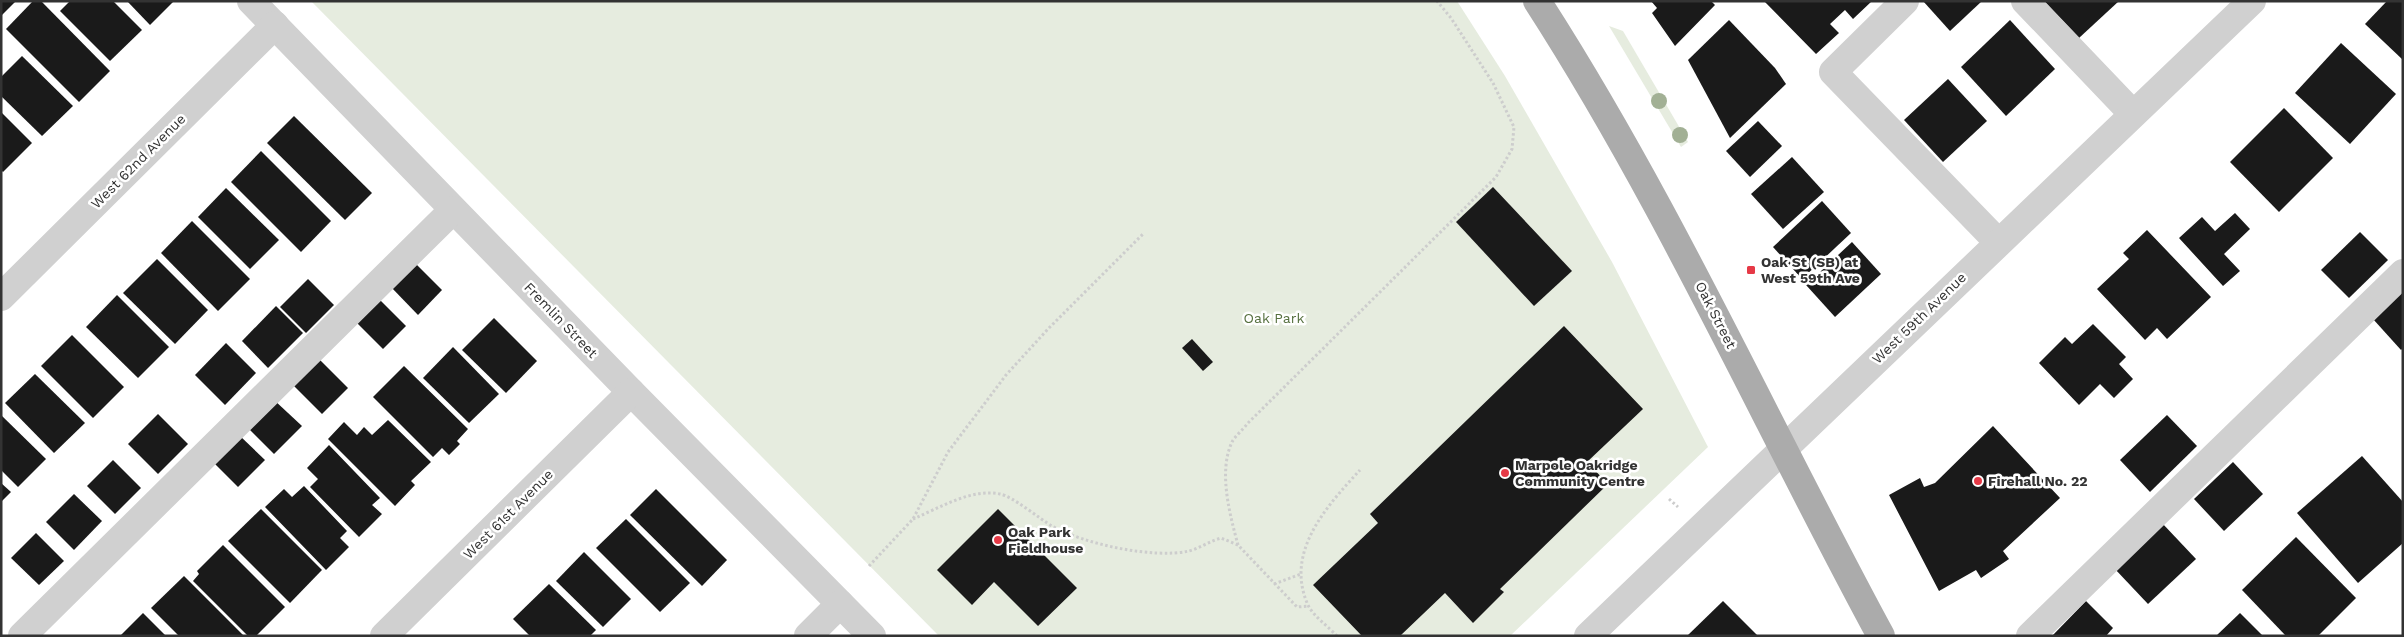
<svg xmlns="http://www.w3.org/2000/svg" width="2404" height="637" font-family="'Work Sans',sans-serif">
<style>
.green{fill:#e6ecdf}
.building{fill:#1a1a1a}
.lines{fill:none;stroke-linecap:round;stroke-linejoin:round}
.path{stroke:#cdcdcd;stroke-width:3;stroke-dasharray:2.5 2.5;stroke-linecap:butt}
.minor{stroke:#d0d0d0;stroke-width:28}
.major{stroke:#ababab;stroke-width:28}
.tree{fill:#a2b095}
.poi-dot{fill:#e63946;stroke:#fff;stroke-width:2}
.labels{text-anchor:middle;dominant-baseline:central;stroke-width:5;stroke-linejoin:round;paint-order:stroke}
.street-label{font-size:14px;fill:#333;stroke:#fff}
.poi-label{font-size:14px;font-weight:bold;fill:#333;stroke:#fff;text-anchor:start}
.park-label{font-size:14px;fill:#56703f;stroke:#fff}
</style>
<rect width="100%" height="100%" fill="#fff"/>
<g class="green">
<polygon points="311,1 1457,1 1505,76 1612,262 1708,447 1510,636 939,636"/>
<polygon points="1609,26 1623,31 1688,142 1681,147"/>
</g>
<g class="building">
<polygon points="1,1 16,1 1,16"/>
<polygon points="33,1 41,1 110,71 79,102 6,29"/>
<polygon points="70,1 113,1 142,30 110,61 60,11"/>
<polygon points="127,1 174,1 150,25"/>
<polygon points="1651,1 1711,1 1715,5 1675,46 1652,13 1657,8"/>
<polygon points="1764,1 1872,1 1853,19 1845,10 1830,24 1839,33 1816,54"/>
<polygon points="1923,1 1982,1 1950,31"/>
<polygon points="2044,1 2119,1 2079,38"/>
<polygon points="2387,1 2403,1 2403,60 2365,24"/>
<polygon points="1729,20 1775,68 1786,84 1730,138 1688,60"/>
<polygon points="2010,20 2055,69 2006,116 1961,67"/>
<polygon points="2341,43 2396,94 2350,144 2295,93"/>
<polygon points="22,56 73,106 42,136 1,96 1,77"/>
<polygon points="1948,79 1987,121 1943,162 1904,120"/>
<polygon points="2284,108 2333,158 2279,212 2230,162"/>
<polygon points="1,112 32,143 3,172 1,170"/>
<polygon points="294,116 372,193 345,220 267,143"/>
<polygon points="1758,121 1782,146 1750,177 1726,151"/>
<polygon points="261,151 331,221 301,252 231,182"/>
<polygon points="1792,157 1824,192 1783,229 1751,194"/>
<polygon points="1493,187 1572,271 1534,306 1456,222"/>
<polygon points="226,188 279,240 250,269 198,217"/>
<polygon points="1822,201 1851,233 1802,279 1773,247"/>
<polygon points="2235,213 2250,229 2224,254 2240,271 2223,286 2179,238 2202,217 2215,231"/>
<polygon points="192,221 250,279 218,311 161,253"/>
<polygon points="2147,230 2211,297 2167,339 2157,328 2145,340 2097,289 2129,259 2123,253"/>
<polygon points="2360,232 2388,260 2349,298 2321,270"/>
<polygon points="1852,242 1881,274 1835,317 1806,285"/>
<polygon points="157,259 208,310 175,344 123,293"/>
<polygon points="414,262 442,290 418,315 390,286"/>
<polygon points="308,279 334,305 306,333 280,307"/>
<polygon points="2403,291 2403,348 2401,350 2373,319"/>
<polygon points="117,295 169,347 138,378 86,327"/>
<polygon points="379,299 406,326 383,349 356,322"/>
<polygon points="276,306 303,333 268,368 242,341"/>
<polygon points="494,318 537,361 506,393 462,350"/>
<polygon points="2093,324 2126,357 2119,364 2133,379 2114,398 2100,384 2079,405 2039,363 2065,337 2072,344"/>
<polygon points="1564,326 1643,409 1587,462 1608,484 1500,589 1504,592 1473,623 1445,593 1400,636 1362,636 1313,585 1378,523 1370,514"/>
<polygon points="72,335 124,387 93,418 41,366"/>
<polygon points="1192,339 1213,362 1203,371 1182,348"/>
<polygon points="226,343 256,373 225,405 195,375"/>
<polygon points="453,347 499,394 469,423 423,378"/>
<polygon points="319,359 348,388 322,414 293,385"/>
<polygon points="404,366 468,429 457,441 460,444 449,455 442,448 433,457 373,397"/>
<polygon points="35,374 85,423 54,453 5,403"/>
<polygon points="273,399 302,426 274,454 246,426"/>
<polygon points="158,414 188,444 158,474 128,444"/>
<polygon points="1,415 46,459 18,487 1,470"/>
<polygon points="2167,415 2197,446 2150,492 2120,460"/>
<polygon points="388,420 431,462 411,481 415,485 395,506 328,439 344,422 357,435 364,427 372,435"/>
<polygon points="1993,426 2060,498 2003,551 2009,559 1981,578 1976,570 1939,591 1889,495 1920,478 1924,487 1935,483"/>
<polygon points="239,435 265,460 238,487 213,462"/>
<polygon points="329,445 380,498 372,505 382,514 359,537 310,487 318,479 307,468"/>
<polygon points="2362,456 2403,502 2403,543 2358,583 2297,513"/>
<polygon points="113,460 141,488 115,514 87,486"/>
<polygon points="2233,462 2263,494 2224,531 2194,499"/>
<polygon points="1,483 11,492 1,502"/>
<polygon points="304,486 347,531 340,538 349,547 326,570 265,507 284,489 292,497"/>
<polygon points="656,489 727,560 702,586 630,515"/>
<polygon points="74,494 102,521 74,550 46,522"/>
<polygon points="261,509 322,570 290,603 228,541"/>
<polygon points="998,509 1077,588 1038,626 994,582 972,605 937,570"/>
<polygon points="626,519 690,583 660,612 596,548"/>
<polygon points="2162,523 2196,559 2148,604 2114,568"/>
<polygon points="36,533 64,561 39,585 11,558"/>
<polygon points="2296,537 2356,598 2318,636 2286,636 2242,590"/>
<polygon points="223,545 285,607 256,636 248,636 193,581 199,574 197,571"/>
<polygon points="584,552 631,599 603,627 556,581"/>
<polygon points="184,576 244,636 179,636 151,608"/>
<polygon points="549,584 596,630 590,636 530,636 513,619"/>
<polygon points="1723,601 1758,636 1687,636"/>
<polygon points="2086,601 2113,628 2106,636 2052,636"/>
<polygon points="143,613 166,636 120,636"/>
<polygon points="2240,613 2263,636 2216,636"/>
</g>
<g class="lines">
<g class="path">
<polyline points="1669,499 1678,507"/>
<path d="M913,519C939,508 972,488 1000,494C1012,496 1040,519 1052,526C1084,544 1153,559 1189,551C1200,548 1210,541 1221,538L1238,545L1297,607L1309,606"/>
<path d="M1238,545C1230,515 1218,472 1232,442C1235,436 1243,430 1247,424L1496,177L1512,149L1514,127L1493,83L1451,18L1437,1"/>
<polyline points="869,566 913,519 948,452 1006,375 1048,329 1144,233"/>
<polyline points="1274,584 1301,574"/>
<path d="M1337,636C1329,627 1313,616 1308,605C1284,552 1327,506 1360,470"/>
</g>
<g class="minor">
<polyline points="251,1 631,392 872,636"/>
<polyline points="1905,1 1833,72 1998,242"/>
<polyline points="2025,1 2133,114"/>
<polyline points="1,297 275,25"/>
<polyline points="22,636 453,210"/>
<polyline points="384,636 631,392"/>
<polyline points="808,636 840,604"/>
<polyline points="1588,636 2252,1"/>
<polyline points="2030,636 2403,273"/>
</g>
<path class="major" d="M1537,1C1668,204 1766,424 1881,636"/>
</g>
<g class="tree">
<circle cx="1659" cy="101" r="8"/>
<circle cx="1680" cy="135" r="8"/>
</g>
<g class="poi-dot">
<rect x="1746" y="265" width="10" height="10" rx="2.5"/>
<circle cx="1505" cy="473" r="5"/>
<circle cx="1978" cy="481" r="5"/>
<circle cx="998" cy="540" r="5"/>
</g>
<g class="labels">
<g class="street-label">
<text transform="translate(138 161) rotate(-45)">West 62nd Avenue</text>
<text transform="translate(1716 315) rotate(63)">Oak Street</text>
<text transform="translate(1919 318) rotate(-44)">West 59th Avenue</text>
<text transform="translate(561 320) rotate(46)">Fremlin Street</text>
<text transform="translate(508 514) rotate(-45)">West 61st Avenue</text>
</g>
<g class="poi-label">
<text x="1761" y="262">Oak St (SB) at<tspan x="1761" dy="16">West 59th Ave</tspan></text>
<text x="1515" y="465">Marpole Oakridge<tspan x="1515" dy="16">Community Centre</tspan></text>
<text x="1988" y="481">Firehall No. 22</text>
<text x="1008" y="532">Oak Park<tspan x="1008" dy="16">Fieldhouse</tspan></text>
</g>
<g class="park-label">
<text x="1274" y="318">Oak Park</text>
</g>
</g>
<rect width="2404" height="637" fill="none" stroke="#333333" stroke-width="5"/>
</svg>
